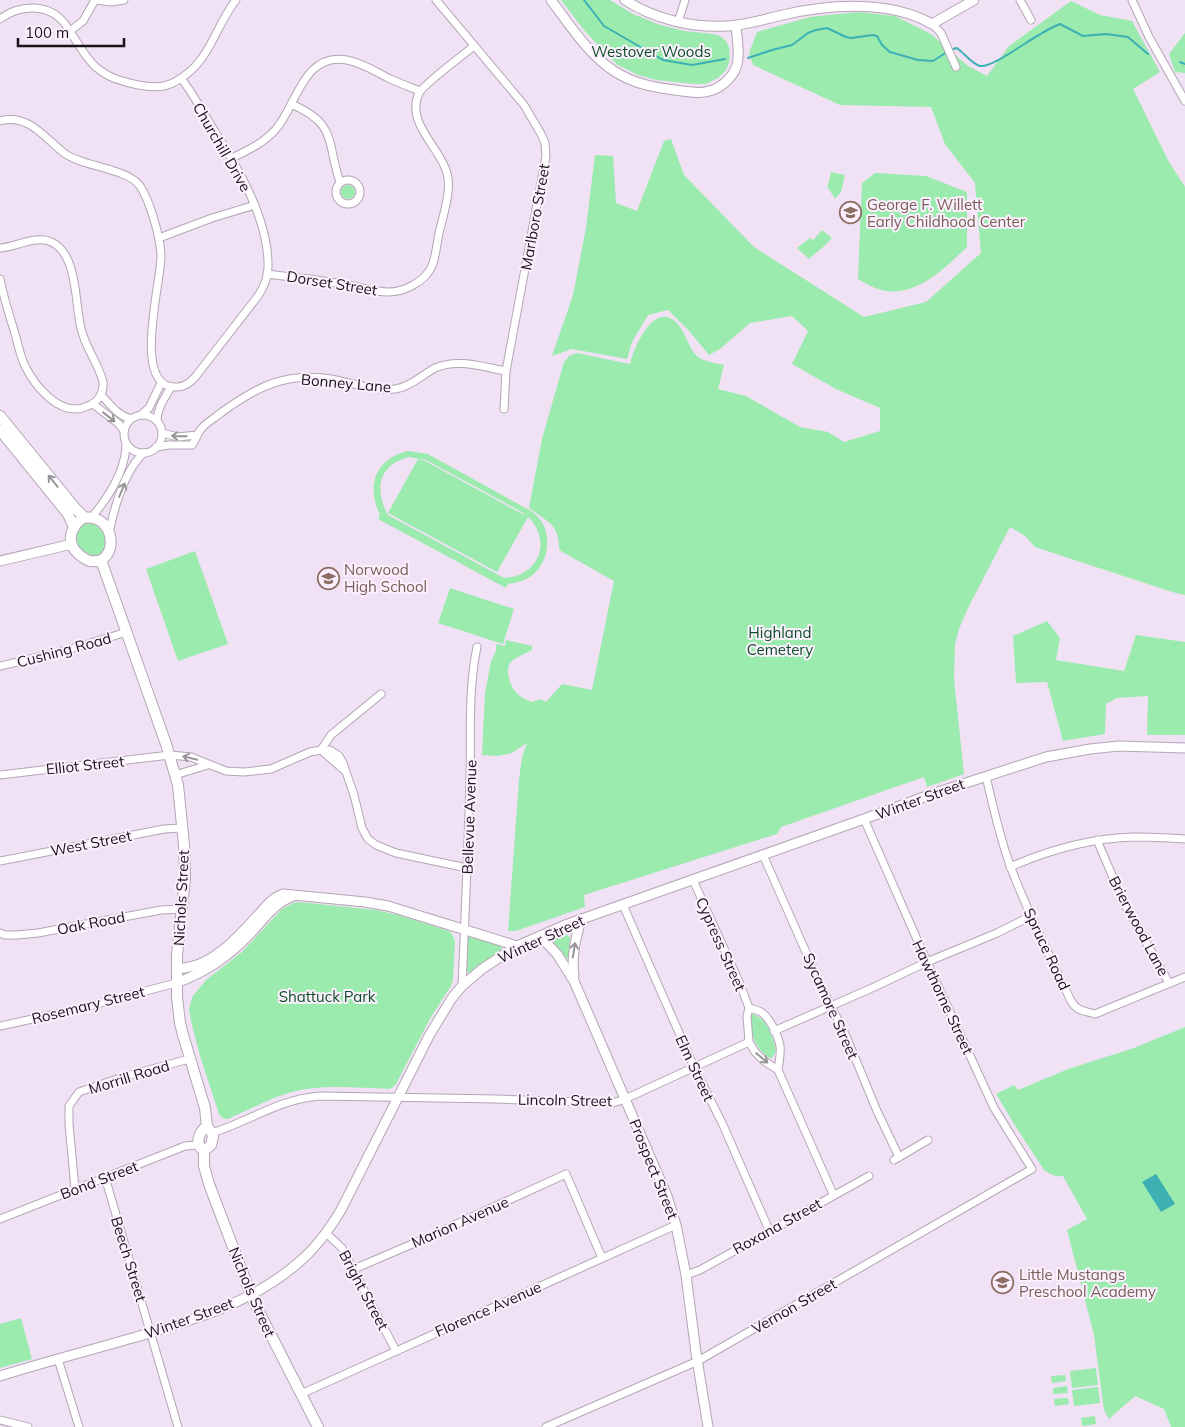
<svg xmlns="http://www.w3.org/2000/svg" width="1185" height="1427" font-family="Mulish,sans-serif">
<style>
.green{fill:#9bebaf;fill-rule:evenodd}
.water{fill:#3db0b4}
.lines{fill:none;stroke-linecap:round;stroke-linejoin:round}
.stream{stroke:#3db0b4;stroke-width:2}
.minor-casing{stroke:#b4a5b6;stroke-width:9}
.tertiary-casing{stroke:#b4a5b6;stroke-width:11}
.secondary-casing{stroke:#b4a5b6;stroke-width:12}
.minor{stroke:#fff;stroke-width:7}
.tertiary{stroke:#fff;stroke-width:9}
.secondary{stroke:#fff;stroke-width:10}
.oneway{stroke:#979598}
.labels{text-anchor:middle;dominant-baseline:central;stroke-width:4;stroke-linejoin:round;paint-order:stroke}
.park-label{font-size:15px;fill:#0c4f26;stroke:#fdf0fe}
.street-label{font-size:15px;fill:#181319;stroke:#fdf0fe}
.education-label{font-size:15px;fill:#785e54;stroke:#fdf0fe;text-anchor:start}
</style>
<rect width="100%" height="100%" fill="#f1e1f4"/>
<g class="green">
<polygon points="561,0 610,0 633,14 660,25 685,31 713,34 720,36 726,41 729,47 730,58 728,66 725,71 718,78 706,84 694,84 656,80 638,75 618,65 607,55 584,30"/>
<path d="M1071,1L1100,15L1132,21L1160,72L1133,89L1169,162L1185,187V595L1172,592L1035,547L1025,536L1010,527L968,608L959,629L955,644L954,679L964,774L927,787L924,777L781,827L777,834L584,895L585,907L516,931H508L519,780L522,757L527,743L512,753L497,756L482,755L485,693L491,661L496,651V644L505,646L506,640L532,646V650C527,653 514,658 511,662C508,664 508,669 508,673C511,689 516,696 532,702L540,699L546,702L562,684L592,690L614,581L559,550C560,525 548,522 529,508L542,439L564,362L569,356L577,353L630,364C634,347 654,300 677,323C685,332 688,345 695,354C700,361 715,363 724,365L718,389L746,396L800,427L828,432L844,442L880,431V408L836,389L792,364L808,331L792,316L750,323L720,349L709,355L690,332L668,310L648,315L632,342L627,359L572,349L552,356L573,295L586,228L595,155L613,156L616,203L637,211L664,141L671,139L684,175L754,247L864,317L926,302L981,253L975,183L945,144L931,107L840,105L753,65L749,53L757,32L810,17L858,12L895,16L931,34L968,66L987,76L1009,46Z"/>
<polygon points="1185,33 1185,73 1175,72 1169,54"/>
<polygon points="831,172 845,175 841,192 835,199 827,186 828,185"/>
<path d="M875,173L926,176L967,192V247C943,270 912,302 875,288C869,285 863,282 858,279L862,183Z"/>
<circle cx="348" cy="192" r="7"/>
<polygon points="822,230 832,238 822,248 809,259 797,248 810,238 813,240"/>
<path d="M408,451L428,454L531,511C537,516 543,521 545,529C551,545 545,566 531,576C524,581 516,583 508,584L506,588L378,519L380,515C366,486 375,459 408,451ZM409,457L426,460L520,511L528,517L425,461L418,459L388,513L497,572L528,517C544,532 546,557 526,571C520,576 512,577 504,578L388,515C374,490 378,465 409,457Z"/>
<path d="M86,523L94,524C106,533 112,545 98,555C79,559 68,535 86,523Z"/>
<polygon points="195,551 228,644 178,661 146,569"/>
<polygon points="450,588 514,609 503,644 438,623"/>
<polygon points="1047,621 1060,638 1056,660 1124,671 1136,635 1185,642 1185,735 1147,735 1148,696 1117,698 1106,704 1105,734 1063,741 1047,682 1016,683 1013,636"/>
<path d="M299,902L376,910L398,915L449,931L452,934L455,941L453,980L451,986L431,1017L396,1084L393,1087L389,1089C357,1088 323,1084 292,1092C270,1098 249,1110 228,1119C223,1119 222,1118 219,1114L200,1056L191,1021L189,1009L192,997L206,980L242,952L282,909L293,903Z"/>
<path d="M566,934L570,938L569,956L566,959C560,956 553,946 553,939L557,936Z"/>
<polygon points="470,935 501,946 502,948 500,951 469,973 467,971 468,938"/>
<path d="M752,1014C767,1017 773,1038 776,1051L772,1058H770C756,1051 747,1029 752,1014Z"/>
<path d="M1185,1027V1427H1171L1164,1409L1135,1396L1109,1419L1104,1410L1094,1335L1067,1230L1087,1219L1063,1176C1055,1177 1050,1174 1044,1170L1016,1127L996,1094L1014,1085L1018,1090L1068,1069L1134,1048Z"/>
<polygon points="21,1318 32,1359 0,1368 0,1324"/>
<polygon points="1096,1368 1098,1385 1072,1388 1070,1371"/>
<polygon points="1065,1375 1066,1381 1052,1383 1051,1376"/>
<polygon points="1067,1386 1068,1393 1053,1394 1053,1388"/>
<polygon points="1098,1387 1100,1403 1074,1406 1072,1390"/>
<polygon points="1068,1398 1069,1404 1055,1406 1054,1399"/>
<polygon points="1095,1416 1096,1424 1082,1426 1081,1418"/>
</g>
<polygon class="water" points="1156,1174 1175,1204 1161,1212 1142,1182"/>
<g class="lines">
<g class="stream">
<polyline points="584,0 604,26 663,60 692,65 725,59"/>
<path d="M951,50L956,48L958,49C964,53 972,64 980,66C992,68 1027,41 1039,35C1045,31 1053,27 1060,24L1083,36L1106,34L1128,37L1148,54"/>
<polyline points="748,58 772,50 792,45 808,33 816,30 827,28 846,37 851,38 873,35 877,36 882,45 890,52 918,60 933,61 947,52"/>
<polyline points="1180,62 1185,64"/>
</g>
<defs>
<g id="minor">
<polyline points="96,0 111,2 124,0"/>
<polyline points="436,0 524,105 541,134 545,143 546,156 506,371 504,409"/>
<polyline points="1020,0 1031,20"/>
<polyline points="1132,0 1149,37 1185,101"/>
<path d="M0,19C20,4 49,3 65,24C74,36 81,51 91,62C104,77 120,81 138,85C160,89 171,87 188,73C211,55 218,22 236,0"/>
<polyline points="678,22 685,0"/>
<polyline points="932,24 941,33 956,67"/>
<polyline points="70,31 83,21 95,0"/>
<path d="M291,104C338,124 326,142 340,182"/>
<path d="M0,121C28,113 45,138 64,153C83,167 127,168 140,186C150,201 160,236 161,255C162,280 130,390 177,387C185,387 191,382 196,376L258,296C264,287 268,278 268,267C269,219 237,166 212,127C202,110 193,94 181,78"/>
<path d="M232,158C248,150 264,143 276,129C297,105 303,52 347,60C362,63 375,71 388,78C399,83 409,87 420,91"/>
<circle cx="348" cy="192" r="12"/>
<polyline points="159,238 212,218 255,205"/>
<path d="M0,248C15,247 34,236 49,241C80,252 74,308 82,332C87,350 99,365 103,382C104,393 98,402 88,406C60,419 34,385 24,364C19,352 17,339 13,327C8,311 3,295 0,279"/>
<path d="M267,274C293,277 318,280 343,284C355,286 377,292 388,292C404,292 425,282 432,266C436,256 437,243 439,233C443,216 452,190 447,173C440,147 405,123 419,93C424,84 463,55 474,46"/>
<path d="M101,395C110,404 118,416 131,419"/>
<polyline points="93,404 119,424 124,431"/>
<polyline points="141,415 149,408 161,383"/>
<circle cx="143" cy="434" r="19"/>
<path d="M157,421C157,408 165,398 171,387"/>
<polyline points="162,433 178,437 197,435"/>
<path d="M156,447L169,445H192C196,440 197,434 201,429C207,422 215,418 222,412C258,386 286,372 331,379C352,383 374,391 395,389C410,387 422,375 435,368C458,358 483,367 506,371"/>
<path d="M91,518C108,498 126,470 126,443"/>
<path d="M109,533C114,508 125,469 144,453"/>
<polyline points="0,666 64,651 127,632"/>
<polyline points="321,750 331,735 381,694"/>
<polyline points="321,750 344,770"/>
<polyline points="0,775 170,755 191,757 226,771 244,772 271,769 310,752 321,750 330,750 339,756 343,763 354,795 362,828 368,839 376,845 396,853 467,868"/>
<polyline points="175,775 208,765"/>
<path d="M986,776C993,807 1000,839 1011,868C1028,913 1050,957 1071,1001C1078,1012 1083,1010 1095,1014L1185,977"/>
<polyline points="1097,840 1123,901 1169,983"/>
<polyline points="763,855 821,986 846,1036 877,1111 899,1157"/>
<polyline points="0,861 164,829 183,828"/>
<path d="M1010,867C1049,850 1092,838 1134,837C1151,837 1168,838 1185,839"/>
<polyline points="693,880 740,984 749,1008 747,1016 749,1042 755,1052 764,1061 778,1070"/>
<polyline points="623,905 694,1067 723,1125 769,1230"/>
<polyline points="0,933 5,935 17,935 38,933 161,910 182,909"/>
<path d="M462,986C465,918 468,849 470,780C471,737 468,689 477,647"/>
<path d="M749,1008C753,1009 757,1010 761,1012C770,1018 778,1035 780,1046C781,1054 779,1062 778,1070L833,1194"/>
<polyline points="0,1026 74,1010 176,983"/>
<polyline points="774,1031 872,988 927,962 997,933 1031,916"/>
<path d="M212,1133C250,1121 279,1099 320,1096L496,1099L613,1103L625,1099L749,1042"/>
<polyline points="894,1160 928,1140"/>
<polyline points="105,1177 178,1427"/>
<polyline points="75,1189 69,1124 69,1106 79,1092 123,1077 189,1059"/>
<polyline points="0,1219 185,1146 198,1145"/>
<polyline points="326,1233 342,1248 396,1351"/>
<polyline points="354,1269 417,1242 566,1174 602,1258"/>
<polyline points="686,1275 700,1270 869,1176"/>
<polyline points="58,1359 79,1427"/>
<polyline points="301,1394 676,1225"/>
<polyline points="0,1420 28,1427"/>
<polyline points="546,1427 698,1361 1032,1169 994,1108 927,962 864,819"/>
</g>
<g id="tertiary">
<path d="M551,0C569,24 589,55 614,71C635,85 658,88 682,91C691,92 700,94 709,91C719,89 730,80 735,70C741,58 737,39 736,25"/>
<path d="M625,0C654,19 692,28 727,26C746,25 765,19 783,15C830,4 890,0 932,24L974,0"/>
<polyline points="0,561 72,544"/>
<polyline points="540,936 557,954 574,981 667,1196 676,1225 686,1275 696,1353 708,1427"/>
<path d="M177,969C184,968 192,967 200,964C228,952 249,924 270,902L275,898L283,894L365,902L388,906L517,946"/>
<path d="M574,976C571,956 576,938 581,919"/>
<path d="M176,983C206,972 228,957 250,934C263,920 274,903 293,896"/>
<path d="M0,1376C45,1362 91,1350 136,1337C193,1320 252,1303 298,1263C316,1248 329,1230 341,1210L430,1034L452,998L462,986L482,969L517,946L565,925L864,819L935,793L1046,757L1090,749L1119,746L1185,748"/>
</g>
<g id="secondary">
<polyline points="0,416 75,508 85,518"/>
<polyline points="0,430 68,514 74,527"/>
<path d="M83,518C117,512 120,566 90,561C84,559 78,554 74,549C67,539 72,525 83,518Z"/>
<polyline points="101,560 166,744 178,785 184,845 185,878 177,955 177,997 180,1023 183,1035 205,1108 207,1126 212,1133 213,1137 211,1145 204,1151"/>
<path d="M207,1126C199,1132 194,1144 204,1151V1166L209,1184L253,1300L318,1427"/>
</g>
</defs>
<use href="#minor" class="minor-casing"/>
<use href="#tertiary" class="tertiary-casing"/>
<use href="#secondary" class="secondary-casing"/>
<use href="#minor" class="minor"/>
<use href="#tertiary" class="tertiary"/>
<use href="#secondary" class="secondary"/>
</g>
<defs><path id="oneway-shaft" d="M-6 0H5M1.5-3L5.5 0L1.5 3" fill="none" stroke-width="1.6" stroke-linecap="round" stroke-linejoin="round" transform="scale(1.25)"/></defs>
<g class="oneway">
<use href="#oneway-shaft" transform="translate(109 417) rotate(38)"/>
<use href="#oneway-shaft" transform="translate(179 436) rotate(-179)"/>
<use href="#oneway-shaft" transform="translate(53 481) rotate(-129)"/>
<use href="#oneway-shaft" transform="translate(122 490) rotate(-68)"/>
<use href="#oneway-shaft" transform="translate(190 758) rotate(-166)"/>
<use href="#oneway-shaft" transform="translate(574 950) rotate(-81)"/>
<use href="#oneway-shaft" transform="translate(762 1058) rotate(40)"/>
</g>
<defs>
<symbol id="school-ring" viewBox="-11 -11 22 22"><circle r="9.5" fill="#fdf0fe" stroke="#8d6e63" stroke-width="1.5"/><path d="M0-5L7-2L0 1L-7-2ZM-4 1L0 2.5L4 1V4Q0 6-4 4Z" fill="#8d6e63"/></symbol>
</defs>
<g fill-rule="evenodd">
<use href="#school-ring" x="838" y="200" width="25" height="25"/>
<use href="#school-ring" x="316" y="566" width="25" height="25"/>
<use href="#school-ring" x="990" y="1270" width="25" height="25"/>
</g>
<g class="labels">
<g class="park-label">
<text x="651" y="51">Westover Woods</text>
<text x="780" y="632">Highland<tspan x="780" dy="17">Cemetery</tspan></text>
<text x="327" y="996">Shattuck Park</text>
</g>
<g class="street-label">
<text transform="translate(222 147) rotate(60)">Churchill Drive</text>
<text transform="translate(535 217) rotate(-80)">Marlboro Street</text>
<text transform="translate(332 283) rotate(9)">Dorset Street</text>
<text transform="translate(346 383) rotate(5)">Bonney Lane</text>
<text transform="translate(64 650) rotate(-15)">Cushing Road</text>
<text transform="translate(85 765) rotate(-6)">Elliot Street</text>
<text transform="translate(920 799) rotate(-20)">Winter Street</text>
<text transform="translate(469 817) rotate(-88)">Bellevue Avenue</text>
<text transform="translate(91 843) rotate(-11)">West Street</text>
<text transform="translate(181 898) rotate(-87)">Nichols Street</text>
<text transform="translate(91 923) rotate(-11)">Oak Road</text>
<text transform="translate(1139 926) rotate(62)">Brierwood Lane</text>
<text transform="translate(541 939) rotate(-25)">Winter Street</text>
<text transform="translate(721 944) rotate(66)">Cypress Street</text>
<text transform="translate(1047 949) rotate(65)">Spruce Road</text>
<text transform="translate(943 997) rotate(65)">Hawthorne Street</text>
<text transform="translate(88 1005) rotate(-14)">Rosemary Street</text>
<text transform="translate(831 1006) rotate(66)">Sycamore Street</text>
<text transform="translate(695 1068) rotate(65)">Elm Street</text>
<text transform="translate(129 1077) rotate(-17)">Morrill Road</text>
<text transform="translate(565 1100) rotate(1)">Lincoln Street</text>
<text transform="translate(654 1169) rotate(68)">Prospect Street</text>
<text transform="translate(99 1180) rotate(-21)">Bond Street</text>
<text transform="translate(460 1222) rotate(-24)">Marion Avenue</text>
<text transform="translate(777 1226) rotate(-29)">Roxana Street</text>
<text transform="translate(129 1259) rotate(73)">Beech Street</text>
<text transform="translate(364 1290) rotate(62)">Bright Street</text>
<text transform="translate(252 1292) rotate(67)">Nichols Street</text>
<text transform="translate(794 1306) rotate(-30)">Vernon Street</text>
<text transform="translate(488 1309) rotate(-24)">Florence Avenue</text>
<text transform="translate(189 1318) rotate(-20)">Winter Street</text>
</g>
<g class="education-label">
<text x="867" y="204">George F. Willett<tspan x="867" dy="17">Early Childhood Center</tspan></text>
<text x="344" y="569">Norwood<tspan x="344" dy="17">High School</tspan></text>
<text x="1019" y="1274">Little Mustangs<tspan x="1019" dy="17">Preschool Academy</tspan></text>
</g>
</g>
<path d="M18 38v8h106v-8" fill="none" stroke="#181319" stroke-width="2.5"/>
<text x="25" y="38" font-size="15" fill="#181319" stroke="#fdf0fe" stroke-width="4" paint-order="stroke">100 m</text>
</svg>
